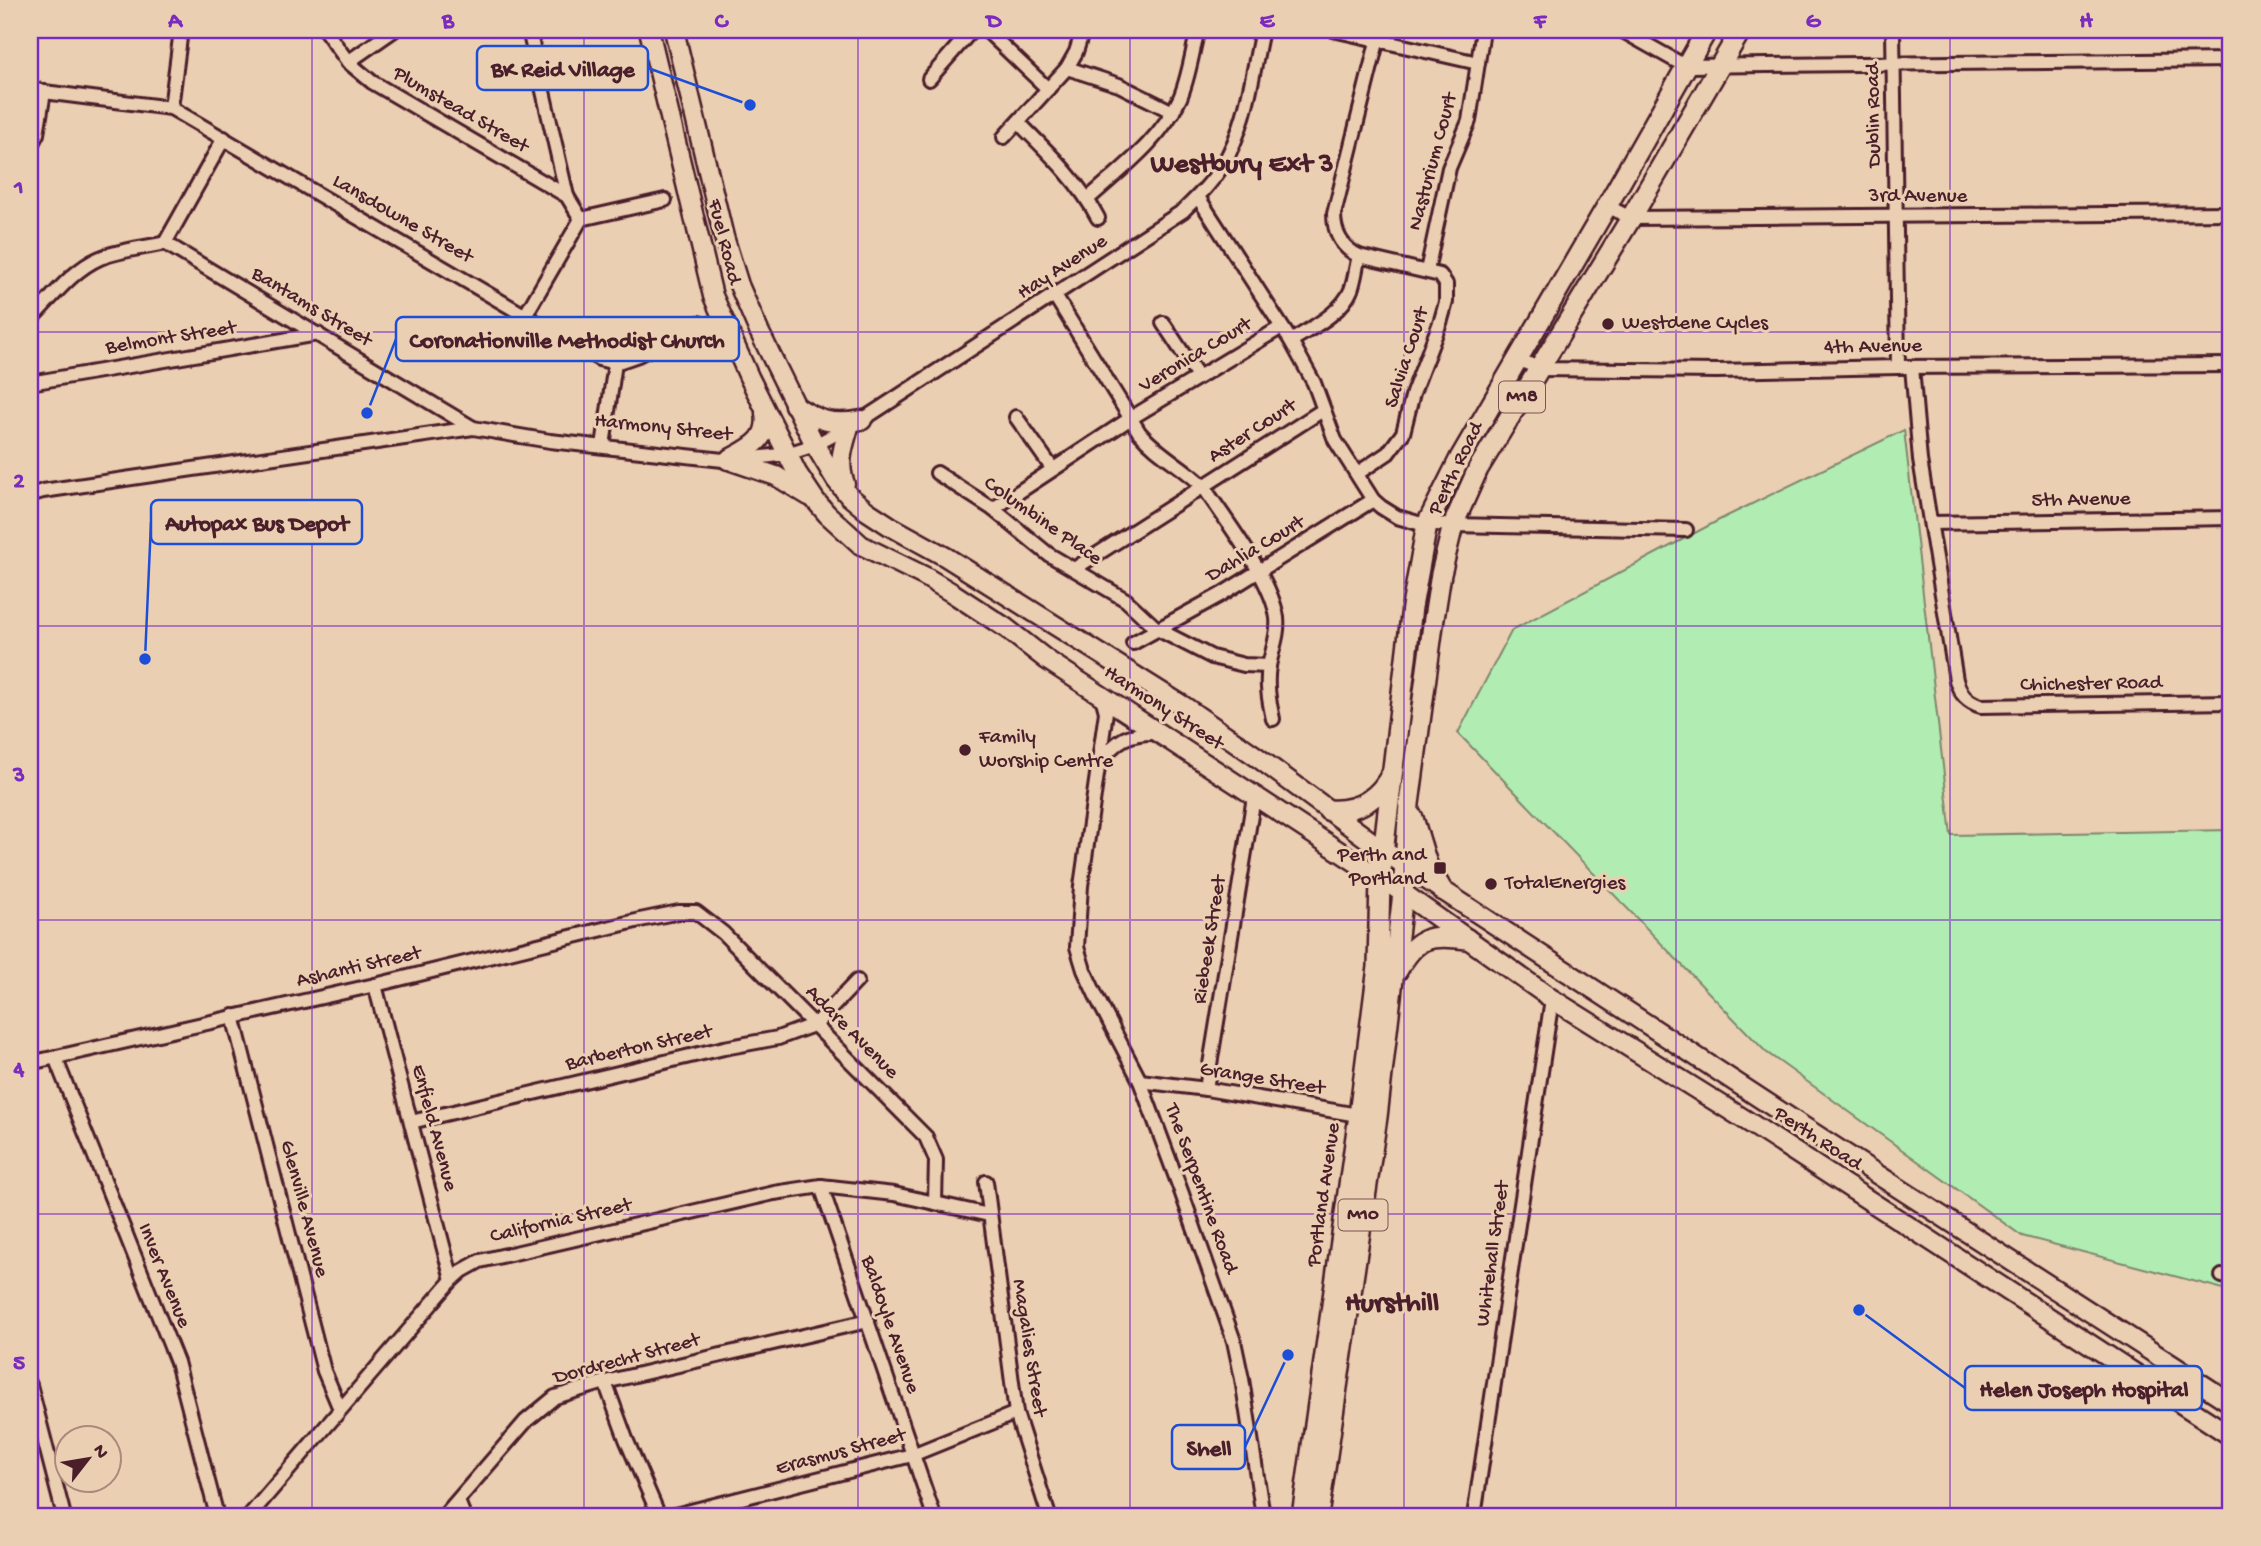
<svg xmlns="http://www.w3.org/2000/svg" width="2261" height="1546" font-family="'Gochi Hand',sans-serif">
<style>
.green{fill:#b1edb2;stroke:#7e866e;stroke-width:2}
.lines{fill:none;stroke-linecap:round;stroke-linejoin:round}
.minor-casing{stroke:#4a1f2b;stroke-width:18}
.secondary-casing{stroke:#4a1f2b;stroke-width:23}
.primary-casing{stroke:#4a1f2b;stroke-width:24}
.minor{stroke:#ebcfb2;stroke-width:12}
.secondary{stroke:#ebcfb2;stroke-width:18}
.primary{stroke:#ebcfb2;stroke-width:19}
.grid{fill:none;stroke:#7b2cbf;stroke-width:2;stroke-opacity:0.55}
.poi-dot{fill:#4a1f2b;stroke:#ebcfb2;stroke-width:2.5}
.labels{text-anchor:middle;dominant-baseline:central;stroke-width:6;stroke-linejoin:round;paint-order:stroke}
.shield{fill:#ebcfb2;stroke:#7a5454;stroke-width:2}
.shield-label{font-size:19px;font-weight:bold;fill:#4a1f2b}
.street-label{font-size:21px;fill:#4a1f2b;stroke:#ebcfb2}
.poi-label{font-size:21px;fill:#4a1f2b;stroke:#ebcfb2;text-anchor:start}
.district-label{font-size:28px;font-weight:bold;fill:#4a1f2b;stroke:#ebcfb2}
.leader{fill:none;stroke:#1d4ed8;stroke-width:2.5}
.callout-dot{fill:#1d4ed8;stroke:#ebcfb2;stroke-width:2.5}
.callout{fill:#ebcfb2;stroke:#1d4ed8;stroke-width:2.5}
.callout-label{font-size:23px;text-anchor:middle;font-weight:bold;fill:#4a1f2b}
.neatline{fill:none;stroke:#7b2cbf;stroke-width:2.5}
.grid-label{font-size:23px;text-anchor:middle;font-weight:bold;fill:#7b2cbf}
</style>
<rect width="100%" height="100%" fill="#ebcfb2"/>
<filter id="ink" filterUnits="userSpaceOnUse"><feTurbulence type="fractalNoise" baseFrequency=".0143" numOctaves="2"/><feDisplacementMap in="SourceGraphic" scale="14" xChannelSelector="R" yChannelSelector="G"/><feConvolveMatrix kernelMatrix="1 2 1 2 8 2 1 2 1" color-interpolation-filters="sRGB"/></filter>
<g filter="url(#ink)">
<polygon class="green" points="1904,430 1951,835 2231,830 2231,1291 2022,1236 1766,1052 1458,733 1512,630 1723,518"/>
<g class="lines">
<defs>
<g id="minor">
<polyline points="325,30 348,62 372,82 567,196 581,219"/>
<polyline points="529,30 567,196"/>
<polyline points="986,30 1048,89"/>
<polyline points="1333,30 1478,63"/>
<polyline points="1621,30 1685,66 2231,60"/>
<polyline points="1893,30 1898,367"/>
<polyline points="348,62 394,30"/>
<polyline points="1067,68 1119,85 1173,112"/>
<polyline points="929,79 972,30"/>
<polyline points="30,88 44,92 171,108 599,359 615,363"/>
<polyline points="171,108 181,30"/>
<path d="M1018,122C1047,151 1079,181 1098,218"/>
<polyline points="1004,137 1067,68 1076,52 1083,30"/>
<polyline points="30,147 37,134 44,92"/>
<polyline points="1198,197 1291,341 1314,383 1335,440 1373,500 1381,507 1397,517 1418,523 1453,525 1686,530"/>
<path d="M1088,199C1121,169 1161,140 1180,98C1189,77 1192,52 1198,30"/>
<polyline points="1607,206 1631,218 2231,213"/>
<polyline points="165,243 473,428"/>
<polyline points="165,243 224,138"/>
<polyline points="1427,271 1449,168 1469,121 1483,30"/>
<path d="M1055,296L1139,432C1157,454 1183,466 1203,486C1225,520 1272,579 1277,618C1279,634 1272,650 1269,666C1266,684 1269,701 1273,719"/>
<polyline points="526,314 581,219 665,200"/>
<path d="M30,320C51,299 72,270 100,258C120,250 144,248 165,243"/>
<polyline points="1163,323 1198,376"/>
<path d="M1291,341C1311,328 1341,314 1351,290C1355,279 1356,267 1359,256C1342,248 1334,233 1334,214L1380,30"/>
<polyline points="1518,359 1540,369 1717,371 1898,367 2231,365"/>
<path d="M1912,367L1920,460L1956,680C1960,694 1967,702 1981,706L2231,702"/>
<polyline points="30,383 318,334"/>
<polyline points="1016,417 1052,468"/>
<polyline points="603,446 615,363 638,355 699,323"/>
<polyline points="937,473 993,509 1048,554 1126,600 1157,629 1212,657 1244,665 1269,666"/>
<polyline points="1358,473 1388,453 1403,433 1413,393 1441,320 1446,302 1446,284 1440,275 1359,256"/>
<path d="M30,495L43,491L473,428L550,441L732,461L787,454L815,445L862,420L1183,211C1197,197 1212,183 1222,166C1247,126 1252,75 1262,30"/>
<polyline points="993,509 1131,418 1280,328"/>
<polyline points="1931,523 2231,518"/>
<polyline points="1074,569 1323,410"/>
<polyline points="1133,643 1222,594 1373,500"/>
<polyline points="1102,697 1106,712 1081,886 1077,947 1084,970 1097,998 1140,1081 1181,1191 1234,1341 1242,1379 1263,1516"/>
<path d="M1099,762C1117,740 1128,732 1157,733"/>
<polyline points="375,985 452,1280"/>
<polyline points="233,1016 324,1371 340,1409"/>
<polyline points="55,1057 177,1362 217,1516"/>
<polyline points="30,1063 375,985 640,920 679,912 696,912 723,933 926,1137 936,1160 935,1203"/>
<polyline points="1140,1081 1206,1089 1364,1116"/>
<polyline points="1206,1089 1254,797"/>
<polyline points="411,1122 724,1048 778,1038 816,1024 857,981"/>
<polyline points="986,1182 1016,1413 1049,1516"/>
<polyline points="821,1186 934,1516"/>
<polyline points="2222,1276 2231,1278"/>
<polyline points="605,1382 626,1439 659,1516"/>
<polyline points="30,1385 64,1516"/>
<polyline points="458,1501 464,1516"/>
<polyline points="249,1516 452,1280 462,1271 480,1261 774,1193 821,1186 894,1194 989,1215"/>
<polyline points="444,1516 526,1421 555,1397 605,1382 868,1321"/>
<polyline points="671,1516 912,1455 1016,1413"/>
<polyline points="1474,1516 1552,999"/>
</g>
<g id="secondary">
<polyline points="649,30 713,296 749,377 797,473 815,500 827,514 861,545 924,576 954,594 1006,628 1047,660 1403,893 1552,999 1744,1119 2231,1436"/>
<polyline points="674,30 724,237 739,285 758,329 815,445 836,480 849,496 867,511 890,526 946,557 1182,705 1257,757 1384,851 1442,890 1801,1125 2231,1403"/>
<path d="M794,405C819,421 832,426 862,420"/>
<path d="M728,460C749,448 770,441 765,413"/>
<polyline points="732,461 776,476 809,496"/>
<path d="M845,484C837,463 843,448 849,427"/>
</g>
<g id="primary">
<path d="M1328,810C1358,812 1379,799 1392,773"/>
<polyline points="1413,818 1427,864 1442,890"/>
<path d="M1397,971C1417,936 1429,934 1467,939"/>
<polyline points="1302,1516 1359,1115 1378,967 1380,879 1412,607 1427,524 1460,458 1607,206 1707,30"/>
<polyline points="1318,1516 1377,1117 1403,893 1409,804 1433,625 1441,574 1453,525 1478,469 1631,218 1741,30"/>
</g>
</defs>
<use href="#minor" class="minor-casing"/>
<use href="#secondary" class="secondary-casing"/>
<use href="#primary" class="primary-casing"/>
<use href="#minor" class="minor"/>
<use href="#secondary" class="secondary"/>
<use href="#primary" class="primary"/>
</g>
</g>
<path class="grid" d="M312,30V1516M584,30V1516M858,30V1516M1130,30V1516M1404,30V1516M1676,30V1516M1950,30V1516M30,332H2231M30,626H2231M30,920H2231M30,1214H2231"/>
<g class="poi-dot">
<circle cx="1608" cy="324" r="7"/>
<circle cx="965" cy="750" r="7"/>
<rect x="1433" y="861" width="14" height="14" rx="3.5"/>
<circle cx="1491" cy="884" r="7"/>
</g>
<g class="labels">
<g class="shield">
<rect x="1499" y="381.5" width="46" height="31" rx="5"/>
<rect x="1338.5" y="1199.5" width="49" height="31" rx="5"/>
</g>
<g class="shield-label">
<text x="1522" y="397">M18</text>
<text x="1363" y="1215">M10</text>
</g>
<g class="street-label">
<text transform="translate(460 111) rotate(30)">Plumstead Street</text>
<text transform="translate(1875 115) rotate(-91)">Dublin Road</text>
<text transform="translate(1434 162) rotate(-75)">Nasturium Court</text>
<text x="1918" y="197">3rd Avenue</text>
<text transform="translate(402 220) rotate(30)">Lansdowne Street</text>
<text transform="translate(723 242) rotate(76)">Fuel Road</text>
<text transform="translate(1063 268) rotate(-33)">Hay Avenue</text>
<text transform="translate(311 308) rotate(31)">Bantams Street</text>
<text transform="translate(171 339) rotate(-9)">Belmont Street</text>
<text transform="translate(1873 348) rotate(-1)">4th Avenue</text>
<text transform="translate(1196 356) rotate(-31)">Veronica Court</text>
<text transform="translate(1408 358) rotate(-72)">Salvia Court</text>
<text transform="translate(663 429) rotate(6)">Harmony Street</text>
<text transform="translate(1253 432) rotate(-33)">Aster Court</text>
<text transform="translate(1457 469) rotate(-64)">Perth Road</text>
<text transform="translate(2081 501) rotate(-1)">5th Avenue</text>
<text transform="translate(1042 522) rotate(35)">Columbine Place</text>
<text transform="translate(1256 550) rotate(-31)">Dahlia Court</text>
<text transform="translate(2091 685) rotate(-1)">Chichester Road</text>
<text transform="translate(1163 709) rotate(33)">Harmony Street</text>
<text transform="translate(1211 940) rotate(-81)">Riebeek Street</text>
<text transform="translate(359 968) rotate(-13)">Ashanti Street</text>
<text transform="translate(851 1033) rotate(45)">Adare Avenue</text>
<text transform="translate(639 1049) rotate(-13)">Barberton Street</text>
<text transform="translate(1262 1080) rotate(9)">Grange Street</text>
<text transform="translate(433 1128) rotate(75)">Enfield Avenue</text>
<text transform="translate(1817 1140) rotate(33)">Perth Road</text>
<text transform="translate(1200 1189) rotate(70)">The Serpentine Road</text>
<text transform="translate(1325 1195) rotate(-82)">Portland Avenue</text>
<text transform="translate(303 1209) rotate(75)">Glenville Avenue</text>
<text transform="translate(561 1222) rotate(-13)">California Street</text>
<text transform="translate(1494 1254) rotate(-82)">Whitehall Street</text>
<text transform="translate(163 1276) rotate(68)">Inver Avenue</text>
<text transform="translate(889 1325) rotate(71)">Baldoyle Avenue</text>
<text transform="translate(1028 1348) rotate(81)">Magalies Street</text>
<text transform="translate(627 1360) rotate(-15)">Dordrecht Street</text>
<text transform="translate(841 1453) rotate(-15)">Erasmus Street</text>
</g>
<g class="poi-label">
<text x="1622" y="324">Westdene Cycles</text>
<text x="979" y="738">Family<tspan x="979" dy="24">Worship Centre</tspan></text>
<text x="1426" y="856" text-anchor="end">Perth and<tspan x="1426" dy="24">Portland</tspan></text>
<text x="1505" y="884">TotalEnergies</text>
</g>
<g class="district-label">
<text x="1242" y="165">Westbury Ext 3</text>
<text x="1392" y="1304">Hursthill</text>
</g>
</g>
<path class="leader" d="M750 105L648 68M367 413L396 339M145 659L151 522M1859 1310L1965 1388M1288 1355L1245 1447"/>
<g class="callout-dot">
<circle cx="750" cy="105" r="7"/>
<circle cx="367" cy="413" r="7"/>
<circle cx="145" cy="659" r="7"/>
<circle cx="1859" cy="1310" r="7"/>
<circle cx="1288" cy="1355" r="7"/>
</g>
<g class="callout">
<rect x="477" y="46" width="171" height="44" rx="7"/>
<rect x="396" y="317" width="343" height="44" rx="7"/>
<rect x="151" y="500" width="211" height="44" rx="7"/>
<rect x="1965" y="1366" width="237" height="44" rx="7"/>
<rect x="1172" y="1425" width="73" height="44" rx="7"/>
</g>
<g class="callout-label">
<text x="563" y="76">BK Reid Village</text>
<text x="567" y="347">Coronationville Methodist Church</text>
<text x="257" y="530">Autopax Bus Depot</text>
<text x="2084" y="1396">Helen Joseph Hospital</text>
<text x="1209" y="1455">Shell</text>
</g>
<rect width="2261" height="1546" fill="none" stroke="#ebcfb2" stroke-width="77"/>
<g transform="translate(88 1459) rotate(59)"><circle r="33" fill="#ebcfb2" stroke="#ab897c" stroke-width="2"/>
<path d="M0-5L12 26L0 18L-12 26Z" fill="#4a1f2b"/>
<text y="-10" font-size="19" font-weight="bold" text-anchor="middle" fill="#4a1f2b">N</text>
</g>
<rect x="38" y="38" width="2184" height="1470" class="neatline"/>
<g class="grid-label">
<text x="175" y="27">A</text>
<text x="448" y="27">B</text>
<text x="721" y="27">C</text>
<text x="994" y="27">D</text>
<text x="1267" y="27">E</text>
<text x="1540" y="27">F</text>
<text x="1813" y="27">G</text>
<text x="2086" y="27">H</text>
<text x="19" y="193">1</text>
<text x="19" y="487">2</text>
<text x="19" y="781">3</text>
<text x="19" y="1075">4</text>
<text x="19" y="1369">5</text>
</g>
</svg>
